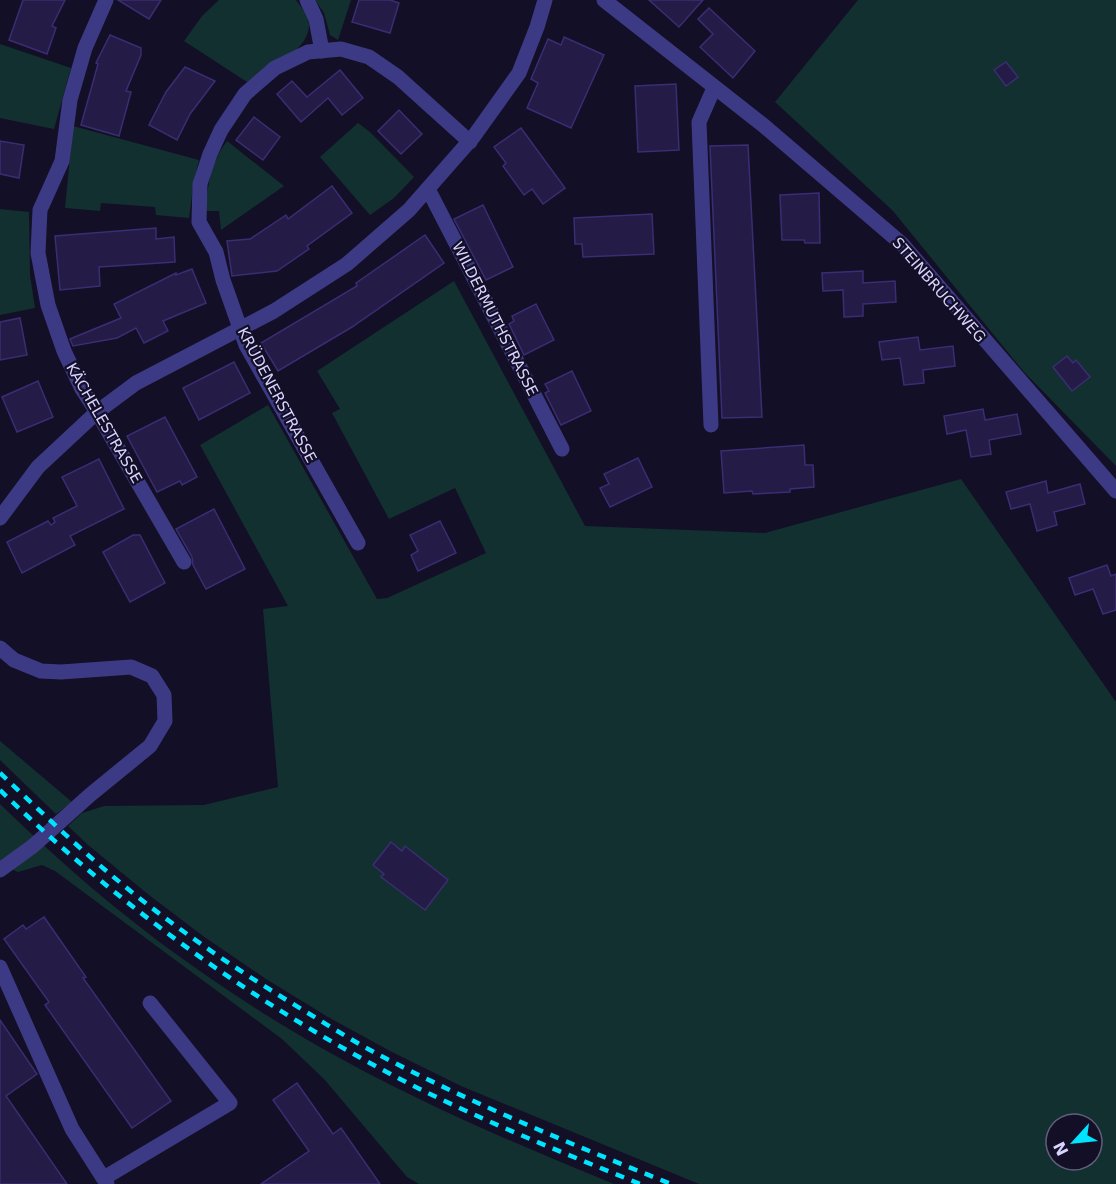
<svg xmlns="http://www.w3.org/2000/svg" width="1116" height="1184" font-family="'DejaVu Sans',sans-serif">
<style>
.green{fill:#12302f;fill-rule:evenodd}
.building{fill:#241b47;stroke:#3b2d73;stroke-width:1.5}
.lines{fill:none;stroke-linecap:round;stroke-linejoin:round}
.minor{stroke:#3d3a85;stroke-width:15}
.rail{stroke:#00e5ff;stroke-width:4.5;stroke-dasharray:9 8;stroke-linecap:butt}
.labels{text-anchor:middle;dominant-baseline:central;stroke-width:4.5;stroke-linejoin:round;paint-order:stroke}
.street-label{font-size:15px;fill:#d9d4ff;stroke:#130f26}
</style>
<rect width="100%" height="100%" fill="#130f26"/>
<g class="green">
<path d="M219,0H296C301,7 309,16 309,25C309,51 267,70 247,82L184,41L202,16Z"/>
<polygon points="315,0 351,0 338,40 330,35 324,13"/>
<polygon points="858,0 1116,0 1116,466 1024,372 893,211 775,102"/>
<polygon points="0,44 71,68 54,129 0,118"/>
<polygon points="358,123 370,132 414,177 394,198 370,215 320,157"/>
<polygon points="73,126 199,160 194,180 189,218 156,215 155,207 101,203 100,211 65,208"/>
<path d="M227,141L284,186L221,230L219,211H206C207,186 211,162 227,141Z"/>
<polygon points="0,209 29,212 30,275 35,308 0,315"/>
<path d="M454,281L585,526L765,533L961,479L1116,702V1184H699L461,1086L390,1051L328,1017L266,979L203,936L149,895L88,845L68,826L82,813L104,806L204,805L278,787L263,609L288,606L200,445L268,405L377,599L387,598L486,553L455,488L389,519L332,413L340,409L317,371ZM1056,1124H1092V1160H1056Z"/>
<polygon points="0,741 72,802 56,814 0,760"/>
<path d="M0,804C23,826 46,848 70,869C143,934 232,997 318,1046C413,1100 513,1143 614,1184H419L407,1177L324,1079L282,1039L55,871L42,865L18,872L0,864Z"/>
</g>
<g class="building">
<polygon points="23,0 65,0 52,26 56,28 47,54 9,40"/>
<polygon points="118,0 161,0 149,19"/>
<polygon points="359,0 390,0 399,3 390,33 352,22"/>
<polygon points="649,0 703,0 679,27"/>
<polygon points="709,8 755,51 733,78 700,47 713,34 698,19"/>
<polygon points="110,35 141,48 141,55 126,91 131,92 119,136 81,125 98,64 96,63"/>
<polygon points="564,37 604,55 571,128 527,108 538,83 531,79 548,39 561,45"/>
<polygon points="1006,62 1018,77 1006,86 994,70"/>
<polygon points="185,67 215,81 190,114 177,140 149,125 166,92"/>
<polygon points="340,70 363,98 342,115 328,98 301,122 277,94 292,81 307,97"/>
<polygon points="676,84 679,150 638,152 635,86"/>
<polygon points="399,110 422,134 401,154 378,131"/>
<polygon points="254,117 280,137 263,160 236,140"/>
<polygon points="521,128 565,188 543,204 532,189 524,195 503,166 506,163 494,147"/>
<polygon points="0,141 24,145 19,178 0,174"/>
<polygon points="748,145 762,417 722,418 710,146"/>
<polygon points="332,186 352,213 307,246 309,249 277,271 232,276 227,241 250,239 286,215 288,219"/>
<polygon points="819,193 820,243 805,243 804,240 782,240 780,195"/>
<polygon points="483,205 513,267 486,280 454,219"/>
<polygon points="652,214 654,254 583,257 582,244 575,244 574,218"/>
<polygon points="156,228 156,239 174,237 175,262 99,267 100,286 60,290 55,236"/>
<polygon points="425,235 444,263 352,327 278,371 261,343 357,286 356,283"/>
<polygon points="192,269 206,303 163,321 168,331 144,343 136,328 117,338 73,346 70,339 121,318 114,304 176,273 176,275"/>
<polygon points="863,271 863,283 895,281 896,302 863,304 863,316 844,317 843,290 823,291 822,273"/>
<polygon points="536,304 554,340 524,355 509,324 514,321 512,316"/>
<polygon points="20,318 27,355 0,360 0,322"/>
<polygon points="918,337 920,350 953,346 955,366 923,370 924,383 904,385 900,358 882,360 879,342"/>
<polygon points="1067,356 1073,363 1076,360 1090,377 1072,391 1053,367"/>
<polygon points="234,362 250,393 199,420 183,388"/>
<polygon points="572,371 591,411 561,425 545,393 549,391 545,384"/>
<polygon points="38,381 53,417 17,432 2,397"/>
<polygon points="983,409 985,420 1017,414 1021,434 989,440 991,454 971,457 966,430 947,434 944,416"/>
<polygon points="165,417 197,477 182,485 180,481 157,492 127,436"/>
<polygon points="804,445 805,465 813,465 814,487 790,489 790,492 753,494 752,491 724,493 721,451"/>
<polygon points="638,458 652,487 610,507 600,488 609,484 604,474"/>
<polygon points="99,459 124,509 70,536 75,545 22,573 7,542 48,521 51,525 55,522 53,518 77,506 62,477"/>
<polygon points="1046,481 1048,493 1080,484 1085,504 1054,512 1057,525 1037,531 1030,504 1011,509 1006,492"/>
<polygon points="214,509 245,569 206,589 193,565 192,557 176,529"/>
<polygon points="440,521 456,553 418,571 411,555 418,551 410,535"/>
<polygon points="133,535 140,535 165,583 130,602 103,552"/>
<polygon points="1107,565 1111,576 1116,574 1116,610 1103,614 1093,589 1075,595 1069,578"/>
<polygon points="391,842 402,851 405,846 448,880 425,910 381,877 384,874 373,865"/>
<polygon points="44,917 86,977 83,978 171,1101 132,1128 45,1005 49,1002 4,939 23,925 26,929"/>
<polygon points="0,1020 37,1074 6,1096 67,1184 0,1184"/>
<polygon points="297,1083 333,1134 341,1128 380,1184 261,1184 309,1151 273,1100"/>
</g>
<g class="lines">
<g class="minor">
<polyline points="106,0 85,48 70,100 62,161 40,210 38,253 48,305 64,351 82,389 97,412 184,562"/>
<polyline points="307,0 316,19 322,51"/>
<polyline points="604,0 763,125 902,244 1116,491"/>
<polyline points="428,189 562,449"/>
<polyline points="711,425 699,122 714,88"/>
<polyline points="0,518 38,467 97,412 136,383 274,311 347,264 409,210 474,136 519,73 537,27 545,0"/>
<polyline points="358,543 246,345 223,280 216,252 199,222 200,184 210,154 221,130 245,94 275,68 308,52 341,49 369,57 398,77 470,142"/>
<polyline points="0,648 14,660 41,671 61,672 131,667 152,676 164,695 165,721 150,746 90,795 33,846 0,870"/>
<polyline points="0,967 72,1129 107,1184"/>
<polyline points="104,1178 230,1103 150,1003"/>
</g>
<g class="rail">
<path d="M0,773C36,807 72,842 110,874C170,925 235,969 303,1010C331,1027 359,1045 389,1060C480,1107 576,1146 671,1184"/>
<path d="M0,790C114,901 242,995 383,1070C465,1114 554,1149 640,1184"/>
</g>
</g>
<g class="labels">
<g class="street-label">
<text transform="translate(939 290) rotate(49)">STEINBRUCHWEG</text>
<text transform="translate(495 319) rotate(63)">WILDERMUTHSTRASSE</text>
<text transform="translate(277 395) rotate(62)">KRÜDENERSTRASSE</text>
<text transform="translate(104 423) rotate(60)">KÄCHELESTRASSE</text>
</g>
</g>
<g transform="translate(1074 1142) rotate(243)"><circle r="28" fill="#130f26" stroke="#625e7d" stroke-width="1.5"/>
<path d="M0-4.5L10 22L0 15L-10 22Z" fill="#00e5ff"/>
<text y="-9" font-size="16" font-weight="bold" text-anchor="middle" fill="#d9d4ff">N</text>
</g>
</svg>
